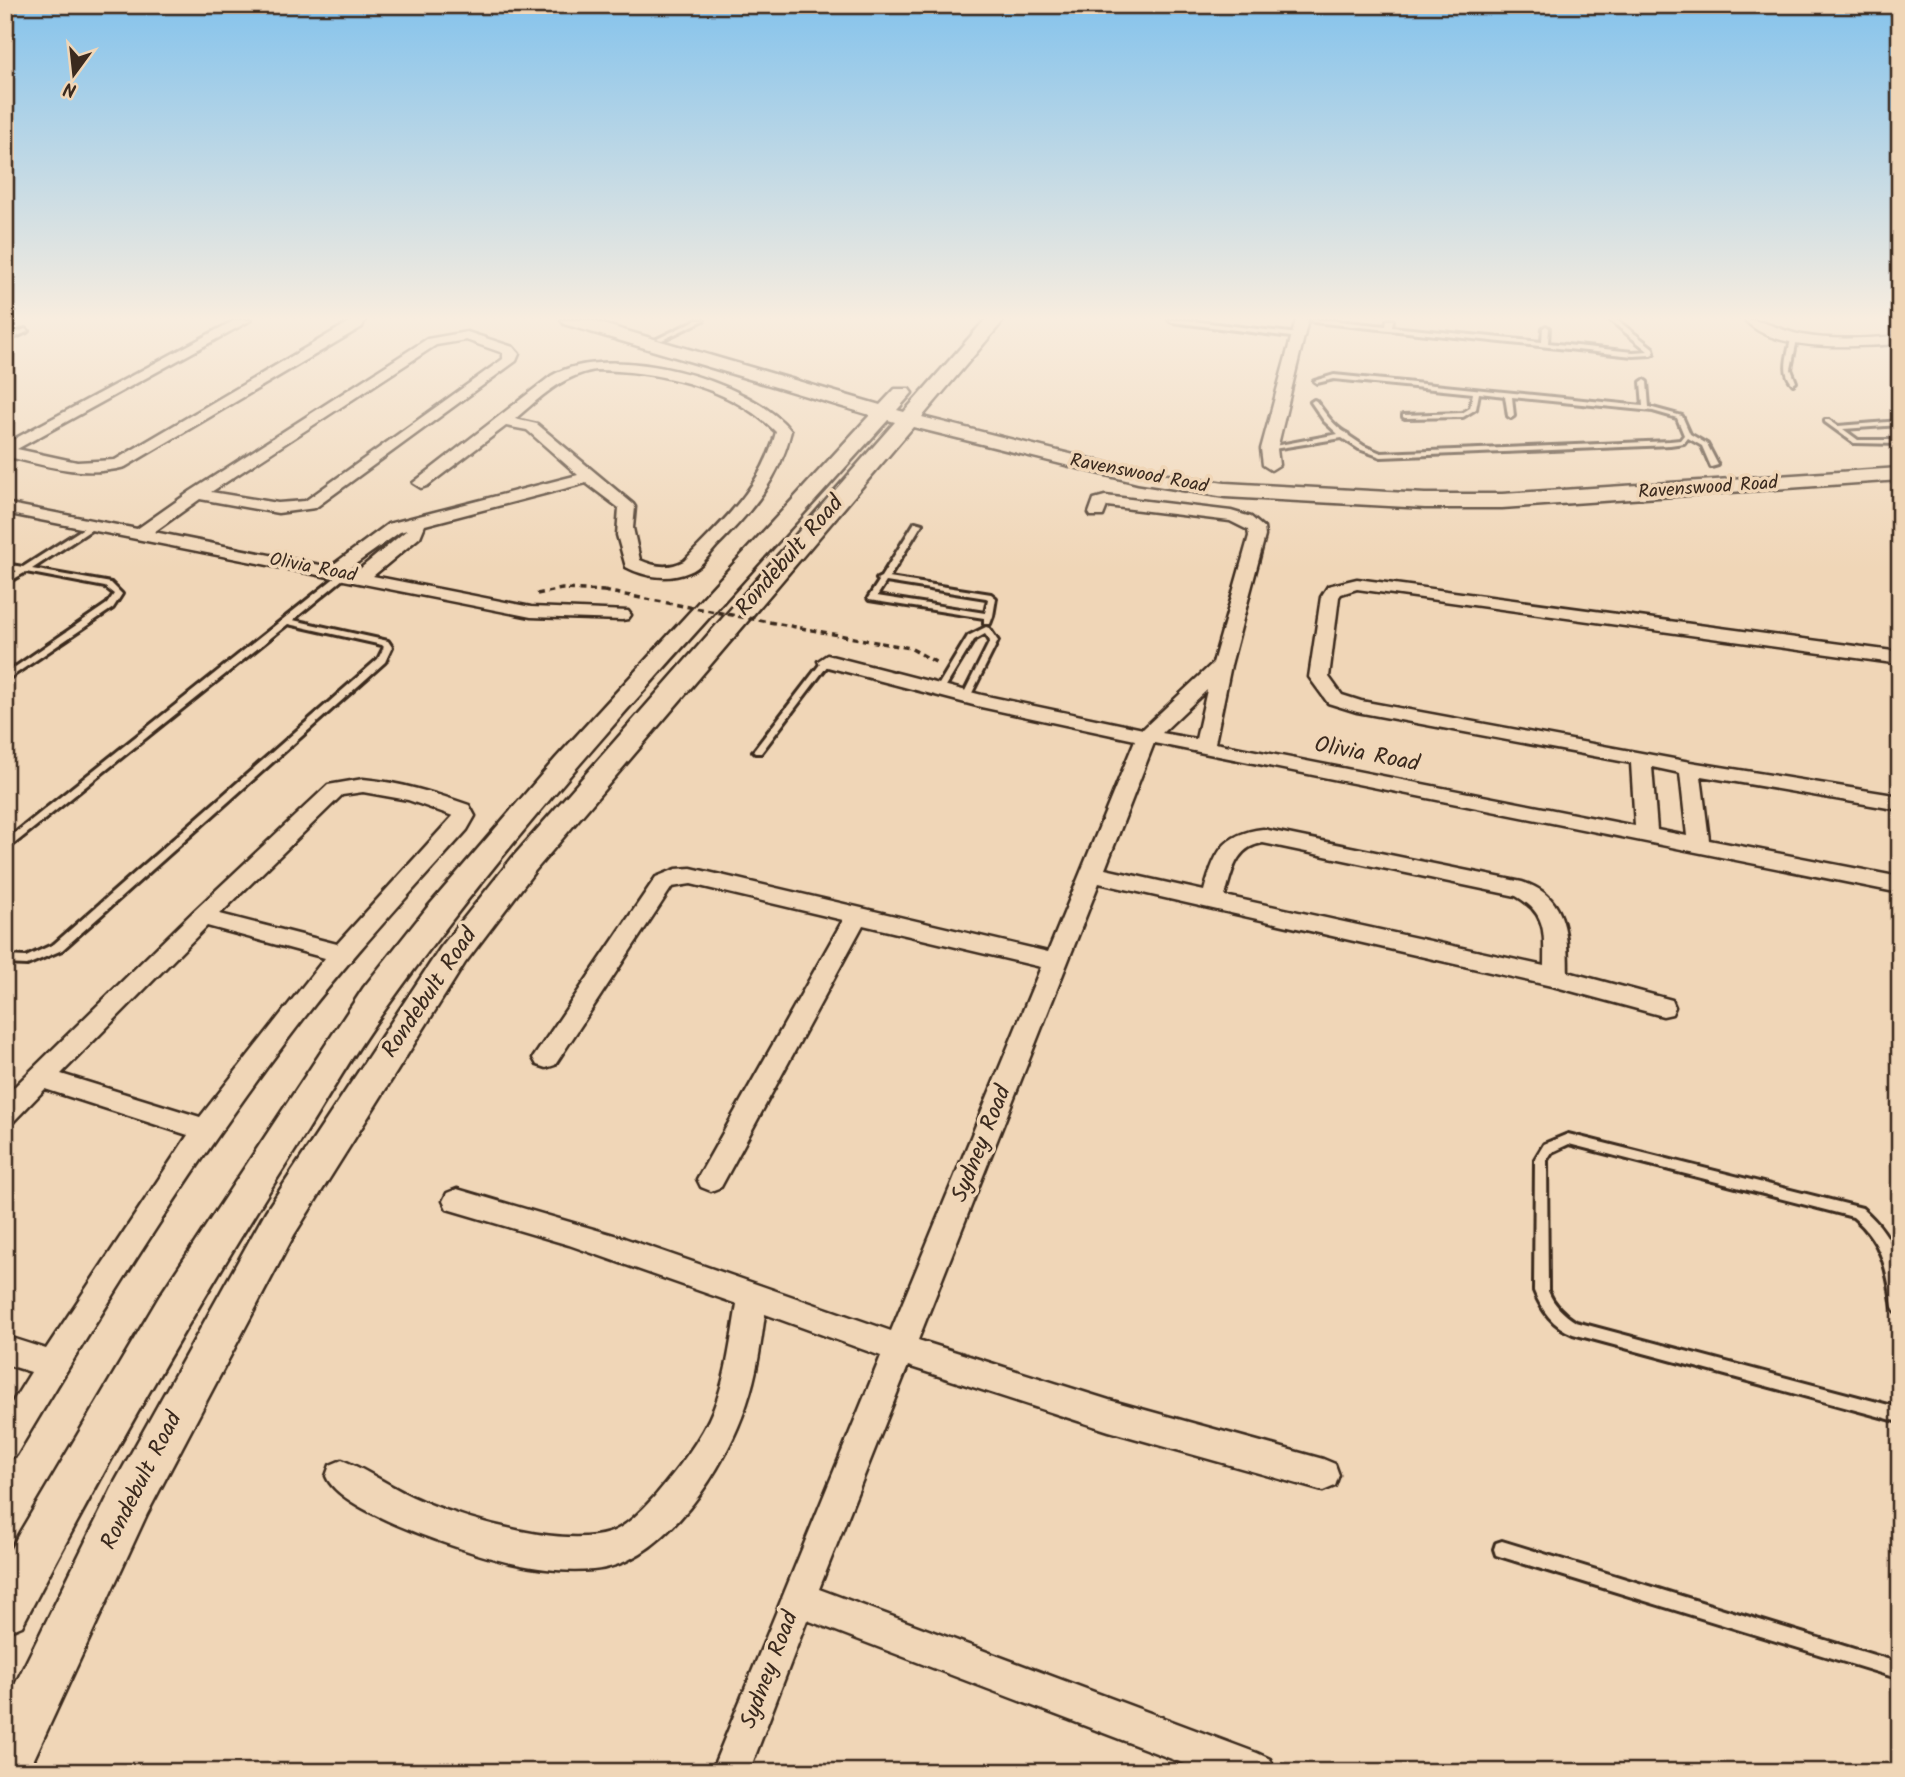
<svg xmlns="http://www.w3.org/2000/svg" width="1905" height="1777" font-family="Kalam,sans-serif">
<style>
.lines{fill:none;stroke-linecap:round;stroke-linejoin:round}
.lane-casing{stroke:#3b2a1e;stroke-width:6}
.street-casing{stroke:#3b2a1e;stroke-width:5}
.secondary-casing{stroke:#3b2a1e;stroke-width:5}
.path{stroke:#3b2a1e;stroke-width:3.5;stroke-dasharray:6 4.5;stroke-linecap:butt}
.lane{fill:#f0d6b7;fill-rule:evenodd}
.street{fill:#f0d6b7;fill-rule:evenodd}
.secondary{fill:#f0d6b7;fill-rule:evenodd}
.path-bridge{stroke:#3b2a1e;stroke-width:3.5;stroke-dasharray:6 4.5;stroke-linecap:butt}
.labels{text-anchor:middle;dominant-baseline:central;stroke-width:7;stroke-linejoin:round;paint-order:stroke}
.far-street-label{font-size:19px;fill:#3b2a1e;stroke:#f0d6b7}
.street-label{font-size:23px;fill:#3b2a1e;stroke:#f0d6b7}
</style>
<rect width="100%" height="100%" fill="#f0d6b7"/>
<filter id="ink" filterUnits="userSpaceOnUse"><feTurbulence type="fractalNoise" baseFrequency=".0143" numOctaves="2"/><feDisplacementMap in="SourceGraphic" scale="14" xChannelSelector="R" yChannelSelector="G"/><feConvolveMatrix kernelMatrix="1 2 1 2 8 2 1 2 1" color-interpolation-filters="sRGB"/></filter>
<g filter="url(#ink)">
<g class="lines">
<defs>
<g id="lane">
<polygon points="696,320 704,320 662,340 657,339"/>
<polygon points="1169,320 1185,320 1299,334 1302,336 1299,338 1172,322"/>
<polygon points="1311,320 1329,320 1386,326 1387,320 1393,320 1392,327 1542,342 1543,328 1546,326 1549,328 1548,343 1633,352 1648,351 1610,320 1617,320 1653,348 1654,353 1651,355 1633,356 1314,322"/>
<polygon points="25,329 28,331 27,332 5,342 5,338"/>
<path d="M1794,337L1797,339L1791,369L1796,382L1793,384C1781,372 1788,355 1791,339Z"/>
<path d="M1334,375L1643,406L1641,382L1644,380L1647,382L1649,407L1682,416L1690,434L1707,444L1718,465L1711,467L1702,446L1688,438L1684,443L1670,445L1381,457L1359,449L1342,438L1267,450V448L1269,447L1338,434L1324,421L1311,402L1314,400L1316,401C1325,413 1335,428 1348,434L1349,436L1364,446L1381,453L1670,441L1680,440L1684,435L1677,418L1653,411L1512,397L1514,416L1511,418L1508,416L1505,396L1479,393L1476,409L1463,417L1405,418L1403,417V415L1462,413L1470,408L1473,393L1334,379L1317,383L1314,381Z"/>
<polygon points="1825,420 1829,420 1838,426 1900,421 1900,425 1843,429 1858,440 1900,440 1900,444 1854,443 1825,422"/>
<path d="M915,522L922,524L889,578L991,594L996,598L993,616L990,624H984V618L869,600L868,598L879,581L877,579L881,577ZM886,582L986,598L988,599L985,613L877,596Z"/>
<polygon points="90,524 97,526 32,569 111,583 122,594 113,608 5,681 5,674 107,604 114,594 105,587 26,572 5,584 5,578 17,571 5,568 5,564 23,567"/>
<polygon points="342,572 345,572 349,574 293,620 388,641 392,647 385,662 62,950 27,965 5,964 5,956 26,957 54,944 378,659 384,647 382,645 288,624 9,848 5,849 5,841"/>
<polygon points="986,627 989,628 998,641 969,699 963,699 962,697 990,641 985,634 974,640 943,691 937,691 936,689 968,636"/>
<polygon points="827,658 831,661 761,753 755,753 753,751 755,749 824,659"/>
<path d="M1568,1134L1862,1208C1900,1241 1900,1266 1900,1313L1895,1311L1893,1307C1887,1270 1883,1242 1853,1217L1569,1144L1552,1152L1547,1160L1548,1291C1554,1305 1563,1314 1576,1322L1900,1408V1422L1573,1334C1553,1326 1542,1311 1534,1291L1535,1159L1544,1144Z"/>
<polygon points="1502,1541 1900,1663 1900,1679 1502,1557 1496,1555 1494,1549 1496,1543"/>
</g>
<g id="street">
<path d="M235,320H251L17,449L77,462L115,460L353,320H365L362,327L125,467C84,478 46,466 5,456V444Z"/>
<polygon points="1296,320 1308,320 1277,449 1279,465 1271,470 1263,465 1261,449"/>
<path d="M1745,320C1765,320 1781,331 1802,335C1834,341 1867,338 1900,336V344C1857,346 1776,354 1745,320Z"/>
<path d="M467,332L513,347L519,354L516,361L315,508L278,513L200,499L154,532L330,567L388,524L578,475L527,430L506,426L427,486L421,488L413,483L551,376C609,341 750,379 791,431C780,479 750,513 716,547C708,556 700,568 689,572C668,581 645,577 626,567L617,535L619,508L586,483L425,525L420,537L373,576L531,607L628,611L631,615L628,619L622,620L531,617L5,513V503L137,529L191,491L427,339ZM466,340L503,353V359L305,501L278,503L211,492L436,345ZM595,370C657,371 730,386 776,432C762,487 722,522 684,561C669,569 655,567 640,560L633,528L635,507L633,504L537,424L515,419C540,398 561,376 595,370ZM407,530L356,572L347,570L400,532Z"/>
<path d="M1105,496L1231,511L1251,517L1264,528L1265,536L1231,665L1215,743L1635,826L1631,763L1357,712L1328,703L1309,677L1321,597L1328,586L1357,579L1900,652V664L1357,589L1341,594L1339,597L1329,677L1342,695L1361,701L1690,762L1900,796V810L1701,776L1709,840L1900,877V893L1154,743L1105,869L1204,891C1215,854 1221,834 1263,829L1522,882C1566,895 1568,933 1568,972L1672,1000L1675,1007L1672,1014L1663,1016L1556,987L1099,883L918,1340L1109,1400L1323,1459L1335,1464L1339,1475L1335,1486L1323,1491L1109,1431L908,1366L819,1589L1257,1753L1270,1759L1276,1772H1206L807,1620L749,1772H711L881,1356L765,1314C761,1344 757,1374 747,1403C727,1466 665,1564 593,1570C538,1575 479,1556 428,1537C401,1527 336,1502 326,1476L330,1465L342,1460C370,1471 394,1490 422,1501C468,1520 562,1548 609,1533C627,1527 643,1509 655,1496C677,1470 701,1440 714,1408C727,1375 731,1339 737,1304L569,1245L447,1209L443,1201L447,1193L457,1189L624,1238L891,1331L1041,967L863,925L721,1187L711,1191L701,1187L697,1179L843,920L691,884L672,887L555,1065L546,1068L537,1065L533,1058L656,877L676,869L691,868L1048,952L1135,740L981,707L820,665L818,661L827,655L982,695L1143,729L1213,663L1249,536L1248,530L1230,521L1107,506L1103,516H1091L1089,513L1094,499ZM1207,690L1196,739L1162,733ZM1652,767L1680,773L1687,836L1657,830ZM1263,843L1516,896C1548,914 1544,934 1544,966L1225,896C1232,872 1235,847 1263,843Z"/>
<path d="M363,779C399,782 434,793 469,805L475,816L467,830C407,897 345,963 291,1035C190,1168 102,1311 16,1455L5,1460V1414L31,1372L5,1364V1336L46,1349L188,1135L45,1089L14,1121L5,1124V1096L194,911L328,785ZM363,792L408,800L453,816L337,944L220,914L342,795ZM207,926L325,958L200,1117L61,1074Z"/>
</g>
<path id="secondary" d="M561,320H589L880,405L895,389H909L912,393L897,410L904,412L985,320H1004L922,417L1138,471L1225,483L1425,494H1502L1900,468V480L1502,508H1425L1225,497L1138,483L913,427L534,872L465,963L294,1235L147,1514L28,1772H5V1705L115,1482L266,1211L441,947L512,858L895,422L888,420C717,611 537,798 387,1007C353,1053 325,1103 294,1152C196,1306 106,1464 22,1626L5,1633V1559L20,1532L159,1297L364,987L426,909L556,758L870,415L564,324Z"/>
</defs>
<use href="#lane" class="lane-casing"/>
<use href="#street" class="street-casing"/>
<use href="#secondary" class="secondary-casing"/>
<g class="path">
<polyline points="537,594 562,589 604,591"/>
<polyline points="881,643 910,648 939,664"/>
</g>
<use href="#lane" class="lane"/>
<use href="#street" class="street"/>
<use href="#secondary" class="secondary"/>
<polyline class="path-bridge" points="604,591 881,643"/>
</g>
</g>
<linearGradient id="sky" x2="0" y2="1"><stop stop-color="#85c3ec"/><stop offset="0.56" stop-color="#f8eddf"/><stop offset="1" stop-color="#f8eddf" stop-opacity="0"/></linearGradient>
<rect width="1905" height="569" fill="url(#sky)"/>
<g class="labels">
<g class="far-street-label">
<text transform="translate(1139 474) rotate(11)">Ravenswood Road</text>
<text transform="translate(1708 488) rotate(-4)">Ravenswood Road</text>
<text transform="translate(313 568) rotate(11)">Olivia Road</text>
</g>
<g class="street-label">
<text transform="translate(790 556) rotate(-49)">Rondebult Road</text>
<text transform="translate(1367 755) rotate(11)">Olivia Road</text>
<text transform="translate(430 993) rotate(-56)">Rondebult Road</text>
<text transform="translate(982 1144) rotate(-68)">Sydney Road</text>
<text transform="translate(142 1481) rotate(-63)">Rondebult Road</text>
<text transform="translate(770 1670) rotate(-69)">Sydney Road</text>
</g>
</g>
<rect width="1905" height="1777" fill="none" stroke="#f0d6b7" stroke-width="28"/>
<rect x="14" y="14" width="1877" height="1749" fill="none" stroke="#3b2a1e" stroke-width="2.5" filter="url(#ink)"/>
<g transform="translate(74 74) rotate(195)" stroke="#f0d6b7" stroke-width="5" paint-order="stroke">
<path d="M0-5L12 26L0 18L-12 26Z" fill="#3b2a1e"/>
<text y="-10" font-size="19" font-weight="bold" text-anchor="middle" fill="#3b2a1e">N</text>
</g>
</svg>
